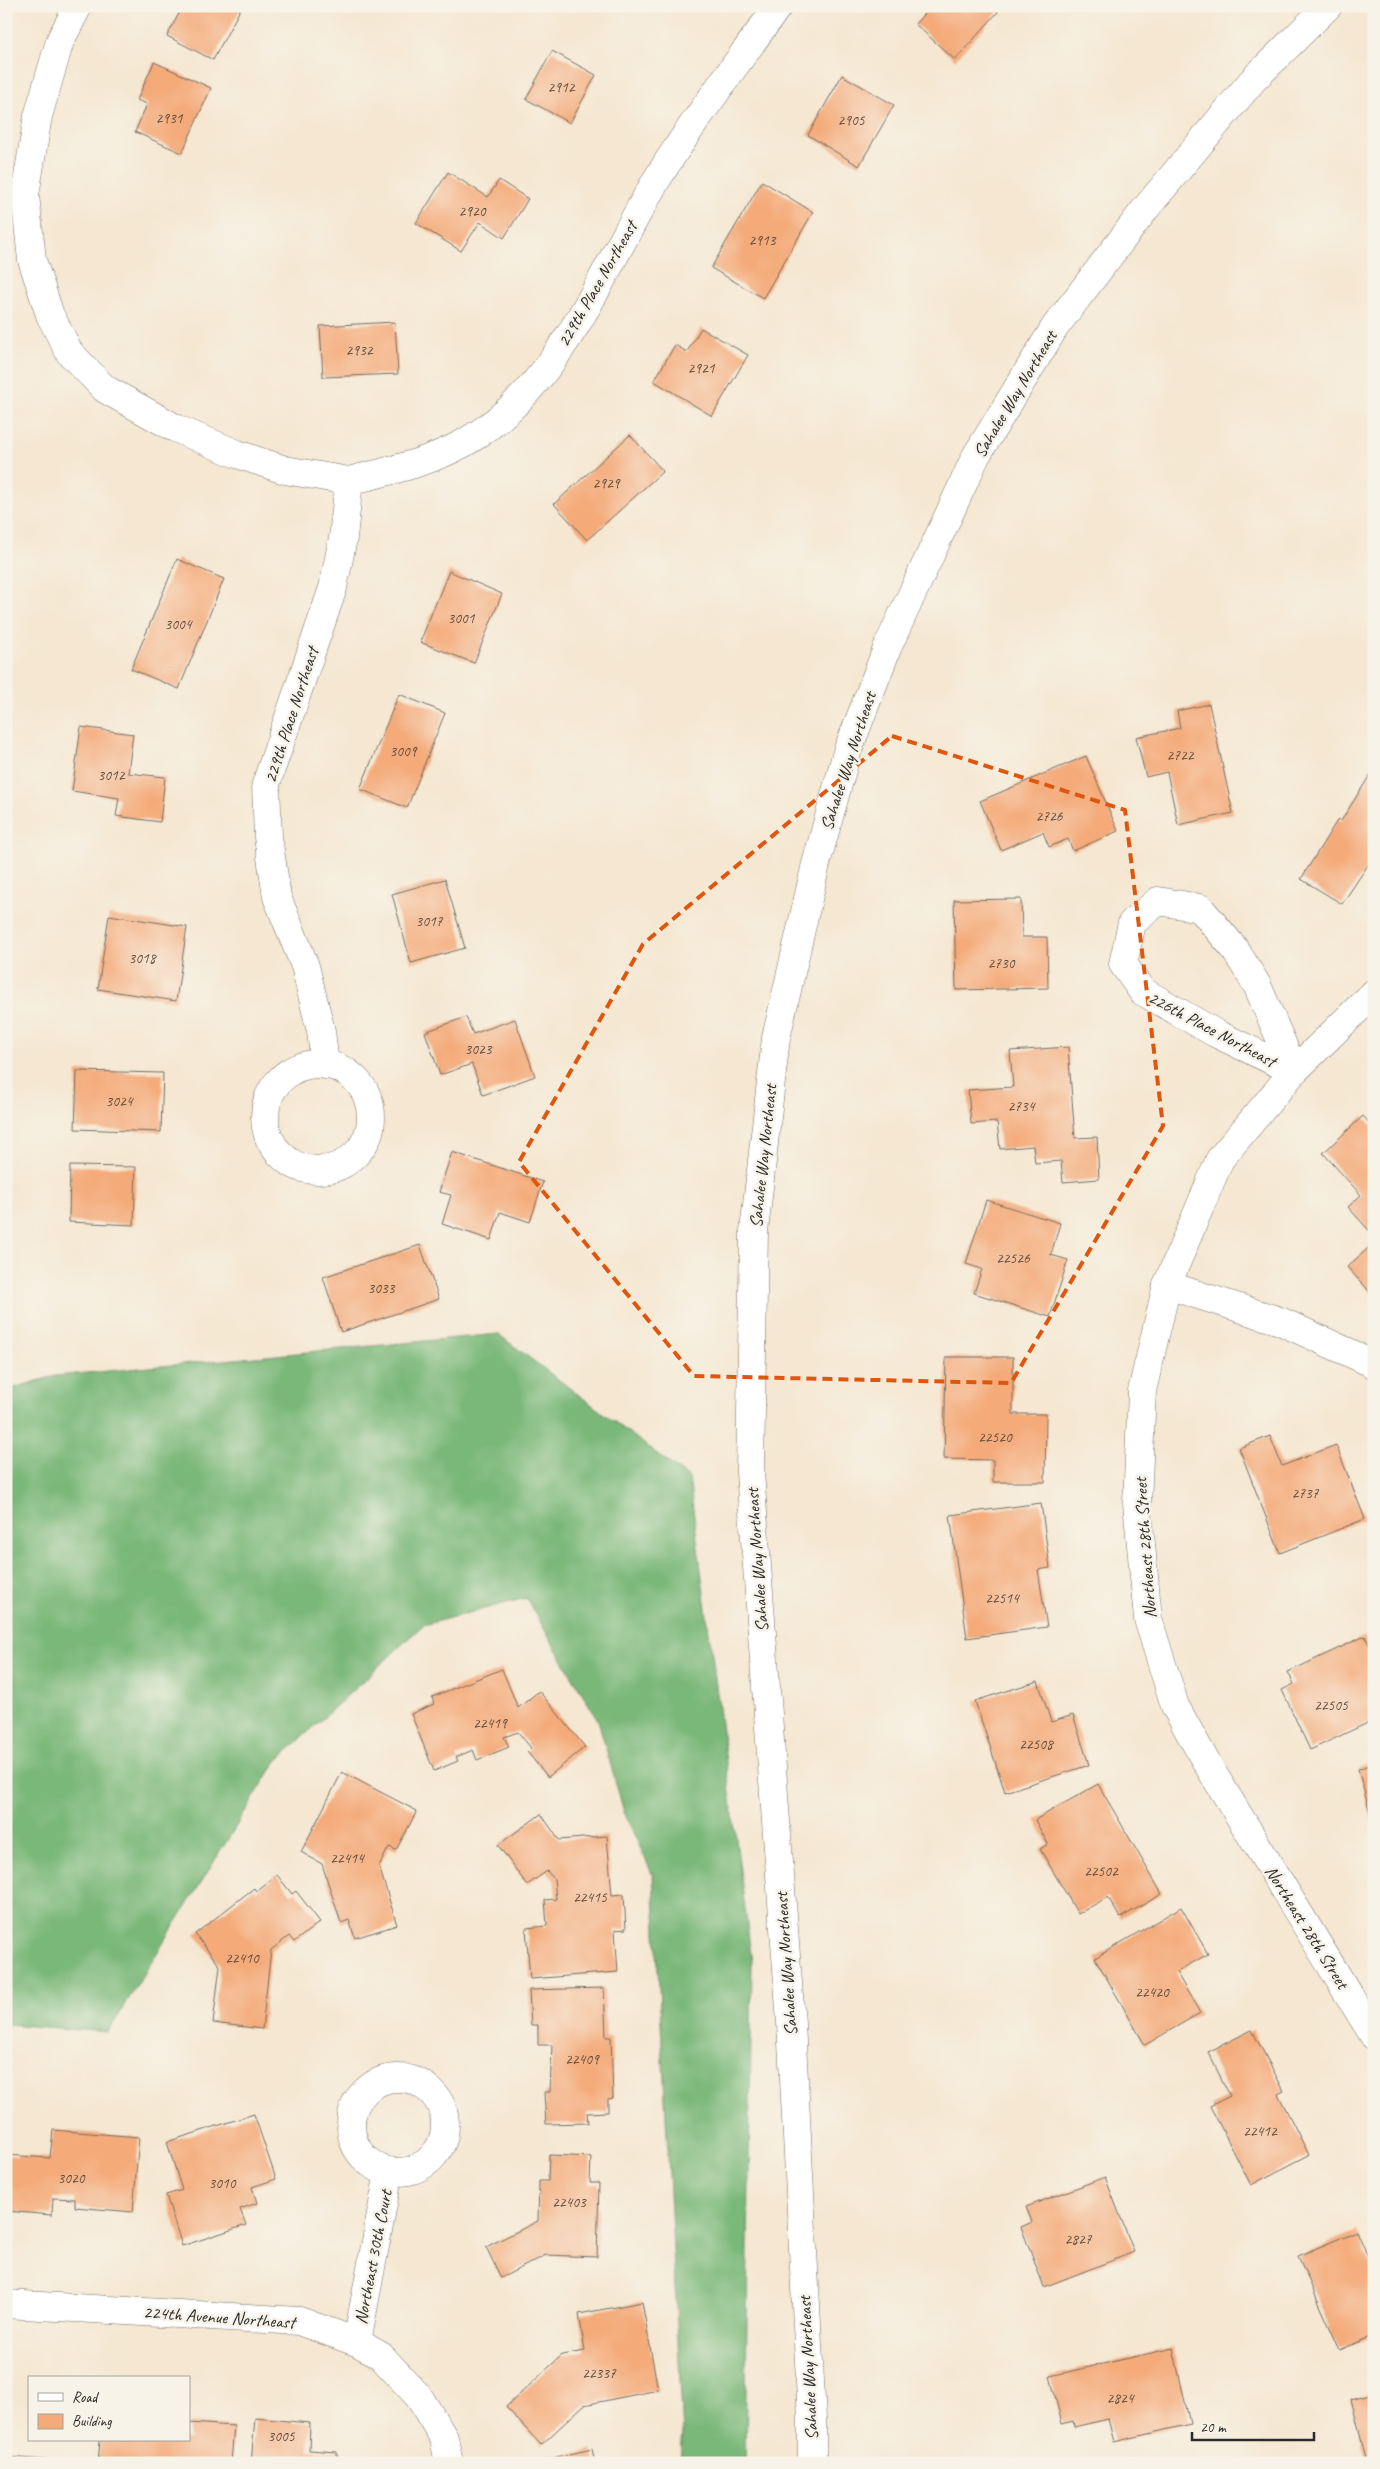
<svg xmlns="http://www.w3.org/2000/svg" width="1380" height="2469" font-family="Caveat,sans-serif">
<style>
.forest{fill:#7ab879;stroke:#527252}
.building{fill:#f4aa79}
.lines{fill:none;stroke-linecap:round;stroke-linejoin:round}
.minor-casing{stroke:#726d65;stroke-width:29}
.major-casing{stroke:#726d65;stroke-width:29}
.minor{stroke:#fff;stroke-width:28}
.major{stroke:#fff;stroke-width:28}
.marked{fill:none;stroke:#df570e;stroke-width:4;stroke-dasharray:10 6;stroke-linejoin:round}
.labels{text-anchor:middle;dominant-baseline:central;stroke-width:5;stroke-linejoin:round;paint-order:stroke}
.number-label{font-size:15px;fill:#5d4b3e}
.street-label{font-size:18px;fill:#2b2b2b;stroke:#f7f3e8}
</style>
<rect width="100%" height="100%" fill="#f7f3e8"/>
<filter id="ink" filterUnits="userSpaceOnUse"><feTurbulence type="fractalNoise" baseFrequency=".02" numOctaves="2"/><feDisplacementMap in="SourceGraphic" scale="10" xChannelSelector="R" yChannelSelector="G"/><feConvolveMatrix kernelMatrix="1 2 1 2 8 2 1 2 1" color-interpolation-filters="sRGB"/></filter>
<filter id="wash" filterUnits="userSpaceOnUse"><feTurbulence type="fractalNoise" baseFrequency=".0096" numOctaves="4" result="noise"/><feDisplacementMap in="SourceGraphic" scale="20" xChannelSelector="R" yChannelSelector="G"/><feGaussianBlur stdDeviation="1.12" result="paint"/><feColorMatrix in="noise" values="0 0 0 0 0 0 0 0 0 0 0 0 0 0 0 0 0 1.4 0 .05"/><feComposite in="paint" operator="in"/></filter>
<g filter="url(#wash)">
<rect width="100%" height="100%" fill="#f5e7d1"/>
<polygon class="forest" points="498,1334 689,1478 752,1962 745,2463 679,2463 683,2435 653,1876 624,1812 598,1720 526,1598 423,1625 276,1762 108,2032 6,2024 6,1390 55,1376"/>
<g id="blocks">
<g class="building">
<polygon points="183,6 242,6 213,60 167,36"/>
<polygon points="931,6 991,6 998,12 955,60 915,24"/>
<polygon points="552,51 596,75 570,123 526,99"/>
<polygon points="154,62 211,88 182,153 135,132 147,104 137,100"/>
<polygon points="842,75 894,105 859,166 808,135"/>
<polygon points="448,172 488,197 499,180 528,199 504,238 480,222 461,251 416,223"/>
<polygon points="762,181 813,212 763,298 711,268"/>
<polygon points="395,322 398,374 323,377 320,326"/>
<polygon points="701,328 748,355 712,416 654,381 675,345 687,352"/>
<polygon points="630,435 663,471 587,540 554,504"/>
<polygon points="177,559 224,579 179,689 131,669"/>
<polygon points="449,571 502,594 474,663 420,642"/>
<polygon points="399,694 445,713 407,808 360,789"/>
<polygon points="1209,704 1233,813 1178,825 1167,772 1146,777 1136,737 1180,728 1177,711"/>
<polygon points="81,727 133,734 128,773 165,777 160,822 116,816 119,798 72,791"/>
<polygon points="1086,756 1118,831 1073,851 1068,839 1049,847 1043,832 1001,850 980,801"/>
<polygon points="1372,772 1374,773 1374,856 1342,904 1301,879 1338,819 1341,821"/>
<polygon points="445,879 465,948 411,963 392,894"/>
<polygon points="1021,899 1022,937 1047,937 1048,988 956,990 954,900"/>
<polygon points="109,915 187,927 176,1001 98,989"/>
<polygon points="466,1017 473,1034 515,1019 535,1076 483,1095 472,1064 440,1075 425,1032"/>
<polygon points="1068,1047 1075,1138 1097,1137 1099,1179 1063,1182 1061,1161 1035,1163 1033,1146 1000,1149 997,1122 971,1124 968,1090 1013,1087 1010,1051"/>
<polygon points="77,1071 163,1073 161,1132 75,1129"/>
<polygon points="1363,1116 1374,1128 1374,1236 1348,1207 1361,1195 1323,1153"/>
<polygon points="452,1152 543,1182 530,1222 500,1212 491,1240 442,1224 451,1195 439,1192"/>
<polygon points="70,1166 136,1167 134,1225 69,1222"/>
<polygon points="986,1200 1060,1223 1051,1255 1068,1260 1050,1317 974,1293 982,1269 966,1264"/>
<polygon points="1374,1243 1374,1296 1347,1267"/>
<polygon points="420,1245 439,1299 341,1332 323,1277"/>
<polygon points="946,1357 1013,1357 1013,1414 1046,1414 1045,1482 993,1482 993,1460 944,1459"/>
<polygon points="1270,1436 1282,1466 1336,1445 1365,1519 1280,1553 1239,1448"/>
<polygon points="1041,1503 1050,1568 1038,1570 1047,1627 967,1638 950,1515"/>
<polygon points="1365,1636 1374,1654 1374,1720 1310,1750 1282,1690 1294,1684 1288,1672"/>
<polygon points="502,1669 518,1708 539,1691 585,1747 548,1777 527,1752 531,1748 518,1732 504,1737 509,1747 477,1760 473,1750 456,1757 458,1761 434,1771 411,1714 434,1704 432,1697"/>
<polygon points="1038,1681 1051,1722 1073,1715 1089,1765 1005,1792 975,1701"/>
<polygon points="1374,1763 1374,1824 1373,1824 1358,1769"/>
<polygon points="342,1772 417,1811 396,1850 389,1847 379,1866 397,1925 355,1938 349,1920 341,1923 322,1864 301,1852"/>
<polygon points="1098,1784 1162,1894 1120,1918 1108,1897 1078,1914 1040,1849 1048,1844 1035,1820"/>
<polygon points="541,1814 559,1840 607,1836 612,1895 624,1894 626,1929 615,1930 618,1972 530,1979 526,1928 547,1926 545,1900 556,1899 554,1879 547,1871 527,1885 498,1845"/>
<polygon points="277,1875 292,1894 296,1891 320,1922 294,1942 289,1936 271,1950 262,2029 213,2023 220,1966 195,1934 254,1888 256,1891"/>
<polygon points="1181,1907 1208,1954 1176,1972 1200,2013 1145,2045 1095,1958"/>
<polygon points="604,1988 606,2037 611,2037 613,2098 608,2099 608,2112 587,2113 588,2123 546,2124 544,2092 550,2092 552,2045 538,2045 538,2025 531,2025 529,1990"/>
<polygon points="1252,2030 1284,2091 1278,2094 1309,2155 1251,2185 1210,2106 1230,2096 1208,2052"/>
<polygon points="254,2114 276,2179 252,2187 257,2203 240,2209 246,2225 182,2246 166,2195 182,2190 167,2142"/>
<polygon points="53,2130 139,2137 133,2212 75,2207 75,2199 53,2198 52,2215 6,2211 6,2155 50,2158"/>
<polygon points="549,2155 591,2157 590,2183 599,2183 597,2257 546,2255 501,2278 486,2247 538,2221 539,2181 548,2181"/>
<polygon points="1105,2177 1134,2252 1044,2287 1021,2227 1032,2222 1026,2207"/>
<polygon points="1357,2231 1374,2271 1374,2335 1340,2350 1298,2256"/>
<polygon points="642,2302 658,2390 584,2405 541,2445 506,2407 562,2355 585,2351 579,2314"/>
<polygon points="1173,2348 1190,2424 1114,2442 1108,2419 1074,2427 1073,2421 1062,2424 1050,2376"/>
<polygon points="1374,2393 1374,2463 1367,2463 1351,2399"/>
<polygon points="255,2418 310,2423 309,2450 337,2452 337,2460 356,2463 251,2463"/>
<polygon points="189,2423 234,2426 231,2463 98,2463 100,2440 189,2440"/>
<polygon points="592,2449 595,2463 543,2463 543,2460"/>
<polygon points="6,2457 48,2460 48,2463 6,2463"/>
</g>
</g>
</g>
<g filter="url(#ink)">
<use href="#blocks" fill-opacity="0" stroke="#726d65" stroke-width="1"/>
<g class="lines">
<defs>
<g id="minor">
<polyline points="78,6 60,41 38,116 25,195 32,260 50,315 69,352 105,389 175,428 237,454 285,470 349,481"/>
<polygon points="1158,901 1200,908 1234,948 1257,985 1294,1071 1215,1033 1142,991 1123,964 1132,923"/>
<polyline points="1374,993 1294,1071 1220,1159 1167,1285 1142,1391 1137,1503 1148,1619 1175,1706 1206,1762 1374,2036"/>
<circle cx="318" cy="1117" r="53"/>
<path d="M325,1065L321,1031L305,966L277,897L268,837L266,784L333,588L343,538L349,481C388,471 428,463 464,443C564,386 604,263 662,171C698,114 739,61 778,6"/>
<polyline points="1167,1285 1280,1321 1374,1364"/>
<circle cx="398" cy="2125" r="47"/>
<polyline points="6,2304 299,2321 357,2342 381,2356 419,2397 444,2438 449,2463"/>
<polyline points="357,2342 389,2172"/>
</g>
<polyline id="major" points="812,2463 812,2419 791,2023 750,1472 754,1231 776,1038 816,864 847,752 888,646 976,456 1055,327 1146,208 1252,81 1328,6"/>
</defs>
<use href="#minor" class="minor-casing"/>
<use href="#major" class="major-casing"/>
<use href="#minor" class="minor"/>
<use href="#major" class="major"/>
</g>
</g>
<path class="marked" d="M892,736L1125,810L1163,1126L1011,1383L694,1376L519,1162L643,944Z"/>
<g class="labels">
<g class="number-label">
<text x="561" y="87">2912</text>
<text x="169" y="118">2931</text>
<text x="851" y="120">2905</text>
<text x="472" y="211">2920</text>
<text x="762" y="240">2913</text>
<text x="359" y="350">2932</text>
<text x="701" y="368">2921</text>
<text x="606" y="483">2929</text>
<text x="461" y="618">3001</text>
<text x="178" y="624">3004</text>
<text x="403" y="751">3009</text>
<text x="1180" y="755">2722</text>
<text x="111" y="775">3012</text>
<text x="1049" y="816">2726</text>
<text x="429" y="921">3017</text>
<text x="142" y="958">3018</text>
<text x="1001" y="963">2730</text>
<text x="478" y="1049">3023</text>
<text x="119" y="1101">3024</text>
<text x="1021" y="1106">2734</text>
<text x="1013" y="1258">22526</text>
<text x="381" y="1288">3033</text>
<text x="995" y="1437">22520</text>
<text x="1305" y="1493">2737</text>
<text x="1002" y="1598">22514</text>
<text x="1331" y="1705">22505</text>
<text x="490" y="1723">22419</text>
<text x="1036" y="1744">22508</text>
<text x="347" y="1858">22414</text>
<text x="1101" y="1871">22502</text>
<text x="590" y="1897">22415</text>
<text x="242" y="1958">22410</text>
<text x="1152" y="1992">22420</text>
<text x="582" y="2059">22409</text>
<text x="1260" y="2131">22412</text>
<text x="71" y="2178">3020</text>
<text x="222" y="2183">3010</text>
<text x="569" y="2202">22403</text>
<text x="1078" y="2239">2827</text>
<text x="599" y="2373">22337</text>
<text x="1120" y="2398">2824</text>
<text x="281" y="2436">3005</text>
</g>
<g class="street-label">
<text transform="translate(597 284) rotate(-60)">229th Place Northeast</text>
<text transform="translate(1015 394) rotate(-59)">Sahalee Way Northeast</text>
<text transform="translate(291 715) rotate(-72)">229th Place Northeast</text>
<text transform="translate(848 761) rotate(-72)">Sahalee Way Northeast</text>
<text transform="translate(1212 1029) rotate(28)">226th Place Northeast</text>
<text transform="translate(763 1156) rotate(-84)">Sahalee Way Northeast</text>
<text transform="translate(1145 1548) rotate(-94)">Northeast 28th Street</text>
<text transform="translate(757 1560) rotate(-94)">Sahalee Way Northeast</text>
<text transform="translate(1307 1927) rotate(58)">Northeast 28th Street</text>
<text transform="translate(786 1964) rotate(-94)">Sahalee Way Northeast</text>
<text transform="translate(373 2257) rotate(-79)">Northeast 30th Court</text>
<text transform="translate(219 2317) rotate(4)">224th Avenue Northeast</text>
<text transform="translate(808 2368) rotate(-93)">Sahalee Way Northeast</text>
</g>
</g>
<rect width="1380" height="2469" fill="none" stroke="#f7f3e8" stroke-width="25"/>
<rect x="28" y="2376" width="162" height="65" fill="#f7f3e8" stroke="#a5a39c"/>
<rect x="38" y="2393" width="25" height="8" fill="#ffffff" stroke="#a5a39c"/>
<text x="72" y="2402" font-size="15" fill="#2b2b2b">Road</text>
<rect x="38" y="2414" width="25" height="15" fill="#f4aa79" stroke="#a5a39c"/>
<text x="72" y="2426" font-size="15" fill="#2b2b2b">Building</text>
<path d="M1192 2432v8h122v-8" fill="none" stroke="#2b2b2b" stroke-width="2.5"/>
<text x="1200" y="2432" font-size="15" fill="#2b2b2b" stroke="#f7f3e8" stroke-width="4" paint-order="stroke">20 m</text>
</svg>
